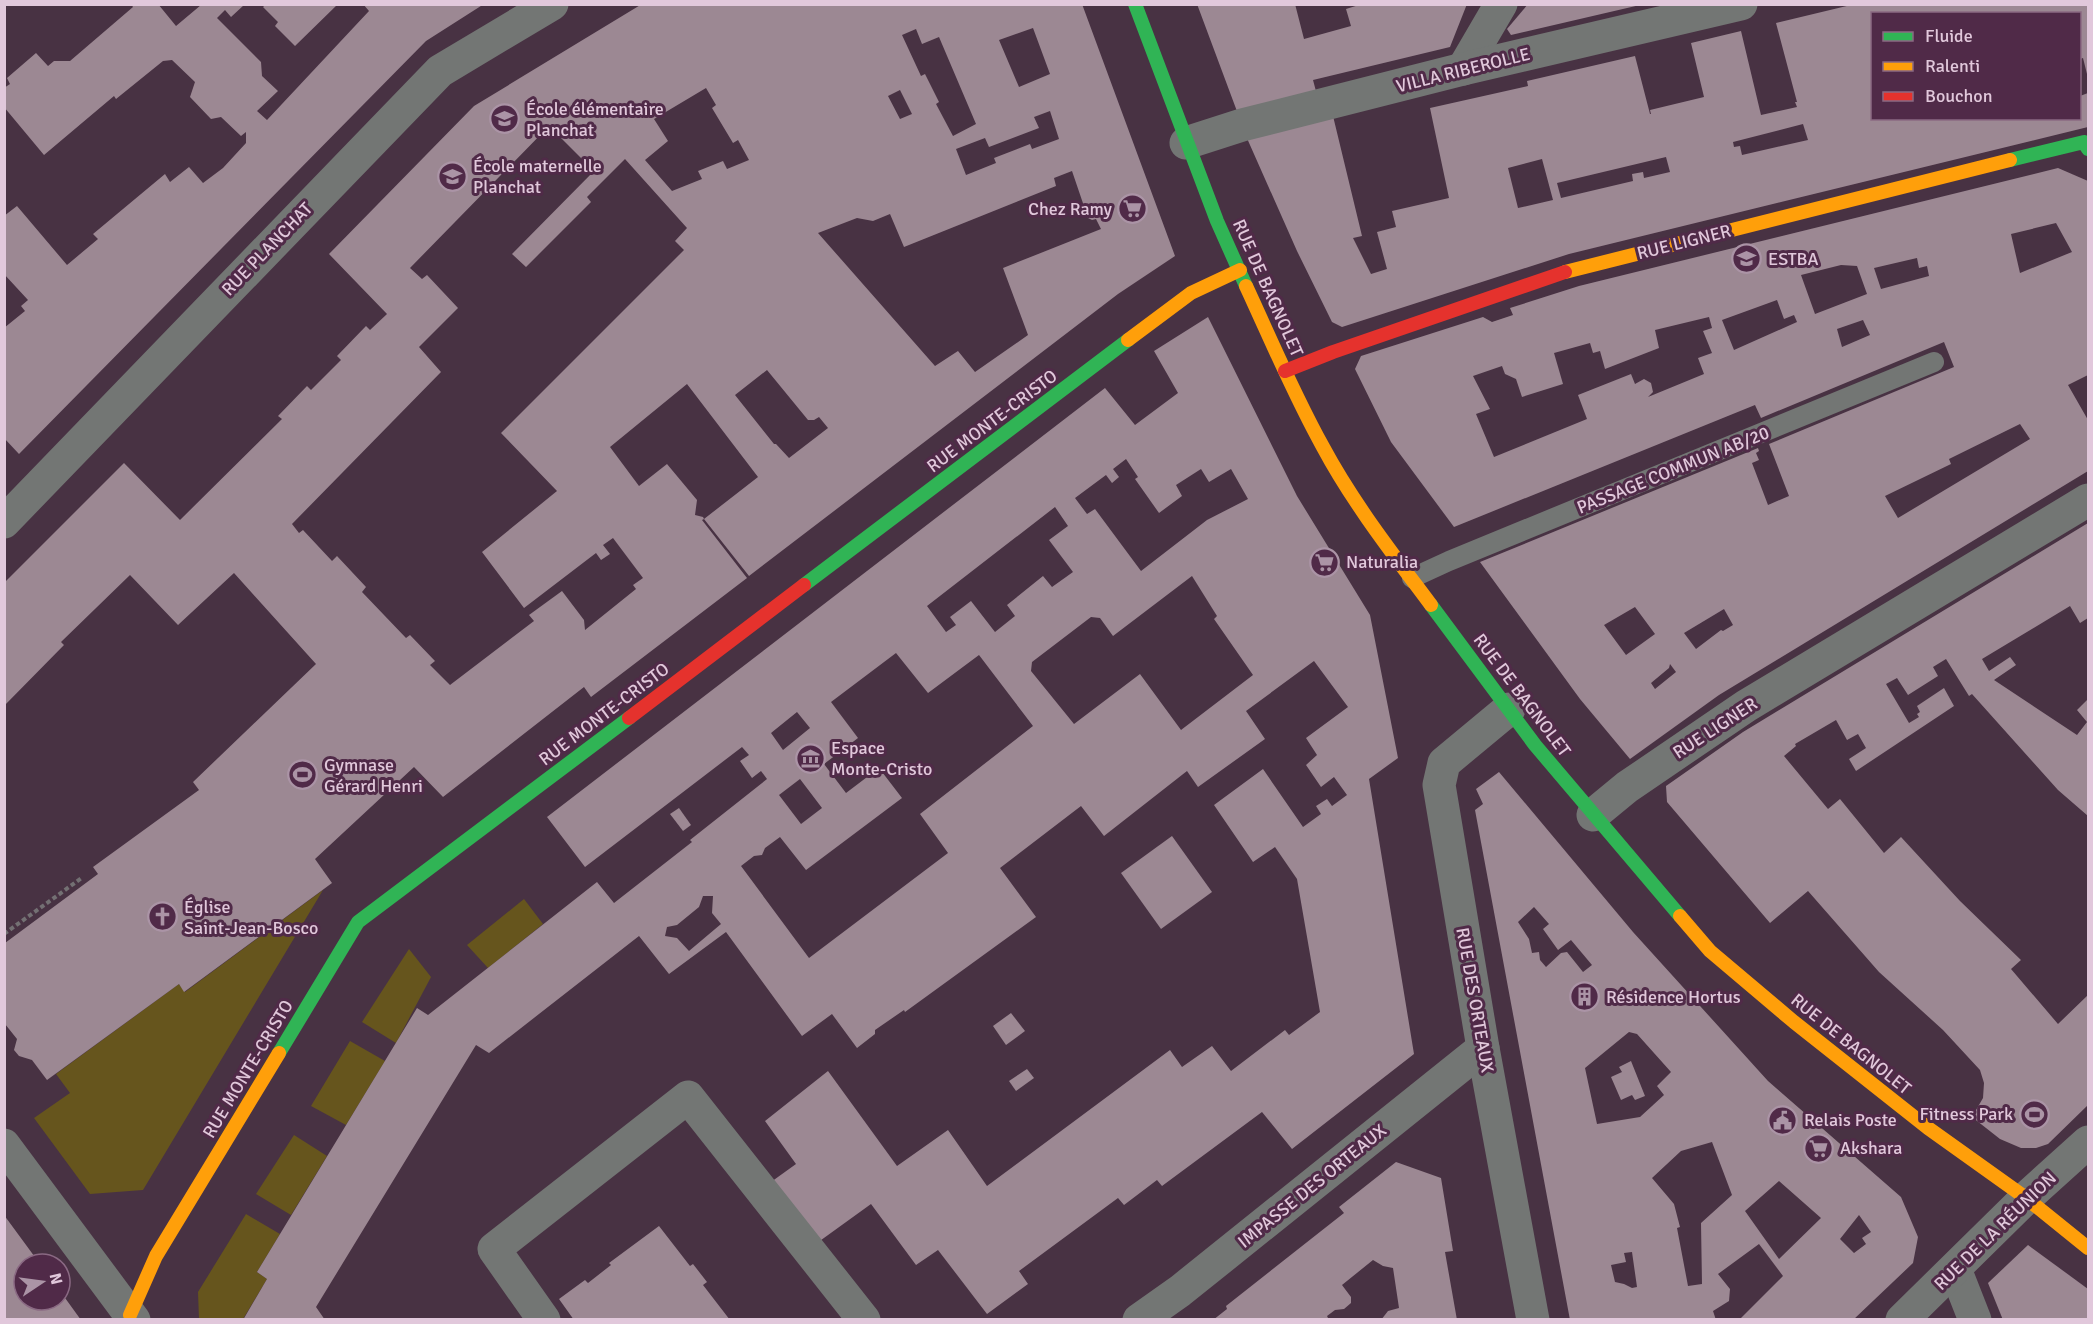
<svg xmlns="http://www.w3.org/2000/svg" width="2093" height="1324" font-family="Signika,sans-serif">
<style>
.green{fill:#66551d}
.building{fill:#9c8893;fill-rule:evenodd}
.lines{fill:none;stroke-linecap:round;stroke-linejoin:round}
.path{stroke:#737073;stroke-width:4;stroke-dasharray:4.5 3;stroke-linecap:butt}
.lane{stroke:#737674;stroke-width:20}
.street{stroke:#737674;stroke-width:33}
.fast{stroke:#30b455;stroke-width:14}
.slow{stroke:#ff9f0a;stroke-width:14}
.jam{stroke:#e5322d;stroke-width:14}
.labels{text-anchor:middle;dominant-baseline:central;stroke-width:6;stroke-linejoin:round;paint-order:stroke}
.street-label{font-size:18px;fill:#e1c8db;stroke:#502a48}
.poi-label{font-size:18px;fill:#e1c8db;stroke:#502a48;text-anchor:start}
</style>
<rect width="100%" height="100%" fill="#483243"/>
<g class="green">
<polygon points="323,890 143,1190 90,1194 34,1118 70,1093 56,1074 179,984 185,992"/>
<polygon points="524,899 543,924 488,968 467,945"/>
<polygon points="409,949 431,977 396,1043 362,1022"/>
<polygon points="350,1041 385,1061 346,1125 311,1106"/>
<polygon points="294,1135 327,1156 291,1215 256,1194"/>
<polygon points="246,1214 280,1234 257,1272 267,1279 243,1319 199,1319 198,1292"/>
</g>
<g class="building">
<polygon points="131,4 158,4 176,26 201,5 244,5 231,17 225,10 217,18 261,62 262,76 278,91 257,111 267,120 369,11 363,4 484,4 426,41 19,454 4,438 4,328 25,311 21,306 28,300 4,274 4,216 17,206 67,265 98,239 93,234 165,174 170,182 189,167 203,183 223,168 246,143 246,132 241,136 221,117 211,119 190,97 195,82 172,60 163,61 116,99 114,96 44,155 4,107 4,88 10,84 7,78 36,53 48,66 54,61 70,61 133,7"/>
<polygon points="266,4 338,4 295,46 275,26 278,22 263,7"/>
<path d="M642,4H1082L1175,256L1118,294L749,576L704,519L758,477L687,384L610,447L639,486L667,464L697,500L695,515L703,517L704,519L702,520L747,578L591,697L584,687L443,797L414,767L315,859L332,883L184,992L179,984L47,1080L32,1060L19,1056L14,1050L17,1039L5,1024V943L98,874L93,867L199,790L193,782L316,664L234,573L178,625L130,575L61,642L64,645L4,706V583L124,463L180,520L282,419L278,416L307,386L311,390L341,360L337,356L366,326L370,330L387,314L329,254L474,106ZM1033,28L1050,74L1019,87L999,40ZM916,29L922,44L939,37L976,124L953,136L936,104L939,102L925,74L921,76L902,35ZM706,88L716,105L712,108L733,143L738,140L749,160L727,169L723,161L698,171L702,179L672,191L645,160L668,141L654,119ZM900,90L912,114L900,119L888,96ZM1050,111L1059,139L1032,149L1030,144L994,158L996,163L966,175L956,149L985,138L989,147L1039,128L1034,117ZM549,126L594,171L512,254L526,267L591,202L587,197L625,159L687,228L675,241L684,250L501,433L557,491L482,552L524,608L596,553L601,560L610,554L603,545L613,538L643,578L633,585L636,589L585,630L584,620L562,591L529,615L534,621L450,685L430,665L435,661L410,635L406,638L362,592L366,587L337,556L332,561L303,530L299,533L292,524L441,372L419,347L458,308L427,275L422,279L410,268ZM1072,171L1088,218L1092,220L1096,219L1101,229L1003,268L1028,335L975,372L958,351L935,366L818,233L857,218L873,221L890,214L904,247L1056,186L1054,178ZM767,370L808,420H814L819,417L828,428L789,458L776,444H774L735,395Z"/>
<polygon points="1197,4 1295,4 1304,39 1351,26 1346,9 1362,4 1467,4 1450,47 1313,80 1317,95 1238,114"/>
<polygon points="1528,4 1640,4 1640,5 1511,35 1507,29"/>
<path d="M1855,4H2088V78L2083,58L2080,59V14H1872V118H2080V96L2088,93V127L1569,254L1342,327L1332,322L1297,251L1246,136L1333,116L1362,236L1353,238L1371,274L1387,269L1377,232L1396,227L1392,211L1449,198L1430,108L1528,86L1527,81L1635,56L1650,114H1651L1650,110L1704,97L1691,43L1741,31L1761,115L1797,107L1795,102H1797L1776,23ZM1803,124L1808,140L1742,155L1740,146L1734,147L1733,142ZM1666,157L1670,172L1644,178L1643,172L1632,174L1633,181L1561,198L1557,183ZM1542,159L1553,200L1518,208L1508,168Z"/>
<path d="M2058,168L2088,181V375L2068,385L2088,420V471L1719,695L1630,759L1580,699L1480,562L1758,448L1759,451L1756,453L1759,460L1752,463L1768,505L1789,496L1769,444L1954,367L1944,342L1761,418L1755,405L1454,527L1391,442L1355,369L1361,356L1483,317L1492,322L1513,315L1510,308L1579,286ZM2056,223L2072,252L2020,273L2011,234ZM1917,258L1919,268L1927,266L1929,276L1881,289L1874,268ZM1841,265L1857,266L1867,294L1815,314L1801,275ZM1777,300L1784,319L1794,315L1797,322L1734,350L1722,320ZM1709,317L1712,328L1703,331L1712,353L1698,358L1704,374L1648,397L1653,392L1651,383L1644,379L1635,384L1631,374L1578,395L1587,419L1494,457L1476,414L1490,409L1473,376L1502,366L1505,374L1516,379L1522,397L1563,384L1554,353L1590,343L1593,353L1600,351L1605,369L1659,348L1655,330ZM1863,320L1870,335L1842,347L1837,329ZM2020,424L2030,439L1898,518L1885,496L1951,464L1949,459ZM1635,607L1655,634L1626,655L1604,625ZM1724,609L1733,625L1723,631L1721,630L1696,649L1684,633ZM1670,664L1676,672L1655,689L1651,683L1669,668Z"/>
<path d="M1208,317L1297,496L1370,615L1398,758L1369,779L1414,1054L1292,1149L1262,1112L1162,1186L1157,1180L1124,1205L1118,1198L1019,1271L1028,1284L987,1314L938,1250L916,1265L871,1204L817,1243L771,1182L796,1164L765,1121L828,1071L897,1166L948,1130L987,1186L1170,1050L1182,1067L1212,1046L1231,1071L1285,1030L1289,1035L1320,1012L1297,879L1275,847L1253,862L1214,805L1263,769L1303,827L1321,814L1316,806L1327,799L1332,806L1347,795L1334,777L1321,787L1306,765L1317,755L1306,738L1348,707L1314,661L1246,711L1265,739L1198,787L1187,771L1104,836L1081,806L1000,868L1036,917L905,1012L904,1010L875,1030V1034L857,1048L832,1014L802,1036L726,932L669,974L639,936L489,1053L476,1045L316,1307L325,1320H243L267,1279L257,1272L417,1008L428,1015L597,882L614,903L692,842L690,840L767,779L761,771L752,778L740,761L749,755L742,747L585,867L547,817L1105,388L1135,425L1178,393L1154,351ZM1126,459L1138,477L1135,479L1159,513L1182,496L1176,485L1201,469L1209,482L1231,469L1248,499L1207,520L1141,571L1095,509L1087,514L1075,498L1106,475L1112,483L1119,477L1113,469ZM1055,507L1068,526L1049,540L1073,572L1052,587L1043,576L1007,605L1015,616L995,632L971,601L950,617L956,625L946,632L927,606ZM1192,576L1217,616L1214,619L1253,675L1181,730L1140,674L1074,724L1031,671L1032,662L1091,617L1100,618L1113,636ZM896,653L928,693L979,655L1033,726L920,814L948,853L809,958L741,866L754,856L762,855L765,848L780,837L806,870L902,798L879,768L846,793L824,764L858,738L831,702ZM797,712L810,728L783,750L771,733ZM800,779L822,808L801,824L779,795ZM703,896H713L712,913L721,924L689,951L677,938L665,936L667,927L677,925L699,907Z"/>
<polygon points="2088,523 2088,618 2080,623 2070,606 1982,659 1989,671 2010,657 2016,665 1994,680 2077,735 2087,722 2077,710 2088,699 2088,816 2058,790 1972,694 1969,696 1946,659 1933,667 1938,676 1908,695 1897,678 1886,684 1909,723 1919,717 1917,714 1920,712 1917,706 1944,688 1954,706 1856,771 1849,759 1866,748 1858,734 1847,740 1836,720 1795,744 1796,746 1784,756 1828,809 1840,799 1884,853 1901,837 1960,901 2021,960 2011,969 2058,1024 2088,995 2088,1105 2048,1144 2036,1148 2021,1148 2000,1139 1972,1117 1983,1098 1984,1083 1980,1070 1943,1030 1879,972 1808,891 1770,923 1667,802 1666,786 1743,732"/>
<path d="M1499,772L1633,932L1768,1081L1901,1197L1918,1237L1913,1263L1853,1320H1739L1783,1276L1759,1244L1718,1274L1730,1289L1729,1301L1713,1311L1716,1320H1570L1475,810L1483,804L1476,789ZM1534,907L1549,924L1543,929L1558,950L1571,940L1592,965L1583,972L1567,952L1561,953L1546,967L1540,960L1539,952L1532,953L1529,939L1518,922ZM1629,1032L1637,1034L1671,1072L1657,1086L1664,1095L1640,1117L1597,1124L1585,1068ZM1712,1142L1732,1195L1701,1223L1702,1284L1688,1286L1677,1228L1680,1227L1674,1204L1652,1178L1681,1151ZM1779,1181L1821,1218L1779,1259L1745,1211ZM1859,1215L1871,1232L1862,1238L1866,1244L1854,1253L1840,1239ZM1632,1252L1637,1287L1632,1288L1624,1284L1615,1282L1611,1265L1626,1262L1624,1253Z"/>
<polygon points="679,808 691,825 683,831 670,814"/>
<polygon points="1172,836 1212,892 1161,929 1121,873"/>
<polygon points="1011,1013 1025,1031 1006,1045 993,1026"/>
<polygon points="1631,1061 1645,1096 1635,1100 1632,1095 1621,1100 1611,1077 1622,1072 1619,1067"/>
<polygon points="1027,1069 1034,1078 1016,1091 1009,1081"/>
<polygon points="1396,1162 1441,1178 1453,1251 1445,1252 1457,1320 1381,1320 1388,1311 1399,1308 1393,1268 1383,1266 1373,1260 1342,1285 1351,1297 1351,1303 1344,1309 1335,1310 1327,1316 1329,1320 1213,1320 1227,1309 1226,1306 1344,1213 1339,1207"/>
<polygon points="4,1215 40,1264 24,1264 24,1300 60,1300 60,1291 81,1320 4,1320"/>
<polygon points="659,1226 690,1266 693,1264 707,1282 703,1285 730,1320 574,1320 559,1299 585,1280 588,1283 611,1265 609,1263"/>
<polygon points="2028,1245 2088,1289 2088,1320 2003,1320 1988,1283"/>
</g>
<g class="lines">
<polyline class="path" points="4,934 83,877"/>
<polyline class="lane" points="1412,578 1449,561 1934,362"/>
<g class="street">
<polyline points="1463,69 1501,4"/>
<polyline points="1186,143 1242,125 1463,69 1741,4"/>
<polyline points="4,522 440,71 552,4"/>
<polyline points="1509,709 1444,763 1439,785 1483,1048 1533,1320"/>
<polyline points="1593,815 1627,787 1746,706 2088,500"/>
<polyline points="4,1145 134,1320"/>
<polyline points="1955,1269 1975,1320"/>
<polyline points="544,1320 494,1249 688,1097 864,1320"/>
<polyline points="1139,1320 1180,1291 1483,1048"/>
<polyline points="1902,1320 2026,1198 2088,1142"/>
</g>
<g class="fast">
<polyline points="1135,4 1217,221 1246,286"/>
<polyline points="2010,160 2084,142 2088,149"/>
<polyline points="804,585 1128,340"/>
<polyline points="1431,605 1535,745 1680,916"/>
<polyline points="279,1053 358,922 629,718"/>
</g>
<g class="slow">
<polyline points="1565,272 2010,160"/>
<path d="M1246,286C1271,340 1294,395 1323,447C1353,503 1393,554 1431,605"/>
<polyline points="1128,340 1191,293 1240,270"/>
<polyline points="1680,916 1710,951 1794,1022 1928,1128 2026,1198 2088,1248"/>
<polyline points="130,1315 156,1256 279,1053"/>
</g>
<g class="jam">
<polyline points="1285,371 1333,352 1565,272"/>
<polyline points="629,718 804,585"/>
</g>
</g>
<defs>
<symbol id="school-ring" viewBox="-11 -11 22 22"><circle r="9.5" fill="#502a48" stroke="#ab94a6" stroke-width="1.5"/><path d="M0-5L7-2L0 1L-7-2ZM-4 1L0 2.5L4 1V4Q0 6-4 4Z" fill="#ab94a6"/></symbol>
<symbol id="supermarket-ring" viewBox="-11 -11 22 22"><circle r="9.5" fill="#502a48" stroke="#ab94a6" stroke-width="1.5"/><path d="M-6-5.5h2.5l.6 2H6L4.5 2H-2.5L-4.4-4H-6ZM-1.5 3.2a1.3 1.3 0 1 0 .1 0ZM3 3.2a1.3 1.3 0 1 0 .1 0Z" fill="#ab94a6"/></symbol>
<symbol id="museum-ring" viewBox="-11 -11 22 22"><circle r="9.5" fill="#502a48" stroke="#ab94a6" stroke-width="1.5"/><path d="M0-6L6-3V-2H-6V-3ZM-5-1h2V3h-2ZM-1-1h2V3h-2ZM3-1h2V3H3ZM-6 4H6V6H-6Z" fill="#ab94a6"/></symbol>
<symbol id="stadium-ring" viewBox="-11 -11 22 22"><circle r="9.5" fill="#502a48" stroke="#ab94a6" stroke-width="1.5"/><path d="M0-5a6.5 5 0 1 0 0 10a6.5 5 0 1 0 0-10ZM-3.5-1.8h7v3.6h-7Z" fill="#ab94a6"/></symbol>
<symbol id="church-ring" viewBox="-11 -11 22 22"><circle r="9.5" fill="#502a48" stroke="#ab94a6" stroke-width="1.5"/><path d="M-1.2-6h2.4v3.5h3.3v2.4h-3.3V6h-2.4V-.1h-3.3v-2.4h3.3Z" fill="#ab94a6"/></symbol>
<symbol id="building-ring" viewBox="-11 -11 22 22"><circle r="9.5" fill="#502a48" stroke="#ab94a6" stroke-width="1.5"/><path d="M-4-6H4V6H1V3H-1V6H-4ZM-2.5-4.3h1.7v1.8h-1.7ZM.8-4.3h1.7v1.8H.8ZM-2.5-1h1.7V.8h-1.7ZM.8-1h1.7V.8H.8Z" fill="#ab94a6"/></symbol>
<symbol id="civic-ring" viewBox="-11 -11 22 22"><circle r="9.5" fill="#502a48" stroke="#ab94a6" stroke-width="1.5"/><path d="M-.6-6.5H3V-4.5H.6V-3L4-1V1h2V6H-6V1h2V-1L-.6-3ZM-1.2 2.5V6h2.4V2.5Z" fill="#ab94a6"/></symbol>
</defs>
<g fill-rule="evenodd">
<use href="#school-ring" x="488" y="102" width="33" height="33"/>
<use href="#school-ring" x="436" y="160" width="33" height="33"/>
<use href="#supermarket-ring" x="1116" y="192" width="33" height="33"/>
<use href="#school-ring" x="1730" y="242" width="33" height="33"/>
<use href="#supermarket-ring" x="1308" y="546" width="33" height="33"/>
<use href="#museum-ring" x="794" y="742" width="33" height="33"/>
<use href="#stadium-ring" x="286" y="758" width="33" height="33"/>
<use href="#church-ring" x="146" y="900" width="33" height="33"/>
<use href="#building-ring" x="1568" y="980" width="33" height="33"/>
<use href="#stadium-ring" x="2018" y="1098" width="33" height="33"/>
<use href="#civic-ring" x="1766" y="1104" width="33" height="33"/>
<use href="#supermarket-ring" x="1802" y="1132" width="33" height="33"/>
</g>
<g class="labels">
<g class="street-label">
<text transform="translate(1463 70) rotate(-14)">VILLA RIBEROLLE</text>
<text transform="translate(1684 242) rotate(-14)">RUE LIGNER</text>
<text transform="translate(267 249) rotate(-46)">RUE PLANCHAT</text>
<text transform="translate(1268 288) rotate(66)">RUE DE BAGNOLET</text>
<text transform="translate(992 421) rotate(-37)">RUE MONTE-CRISTO</text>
<text transform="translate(1673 470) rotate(-22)">PASSAGE COMMUN AB/20</text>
<text transform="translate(1522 695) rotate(53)">RUE DE BAGNOLET</text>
<text transform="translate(604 714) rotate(-37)">RUE MONTE-CRISTO</text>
<text transform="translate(1715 728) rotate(-33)">RUE LIGNER</text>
<text transform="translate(1475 1000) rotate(80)">RUE DES ORTEAUX</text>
<text transform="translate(1851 1044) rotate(39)">RUE DE BAGNOLET</text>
<text transform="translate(248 1069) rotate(-59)">RUE MONTE-CRISTO</text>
<text transform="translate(1312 1186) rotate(-39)">IMPASSE DES ORTEAUX</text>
<text transform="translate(1995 1231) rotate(-44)">RUE DE LA RÉUNION</text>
</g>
<g class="poi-label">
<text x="526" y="109">École élémentaire<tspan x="526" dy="21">Planchat</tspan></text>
<text x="473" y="166">École maternelle<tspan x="473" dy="21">Planchat</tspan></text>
<text x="1112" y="209" text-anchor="end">Chez Ramy</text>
<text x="1768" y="259">ESTBA</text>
<text x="1346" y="562">Naturalia</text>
<text x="831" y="748">Espace<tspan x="831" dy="21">Monte-Cristo</tspan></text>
<text x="324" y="765">Gymnase<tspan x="324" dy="21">Gérard Henri</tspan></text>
<text x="184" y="907">Église<tspan x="184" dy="21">Saint-Jean-Bosco</tspan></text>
<text x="1606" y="997">Résidence Hortus</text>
<text x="2013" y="1114" text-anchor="end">Fitness Park</text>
<text x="1804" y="1120">Relais Poste</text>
<text x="1840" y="1148">Akshara</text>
</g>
</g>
<rect width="2093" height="1324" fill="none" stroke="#e1c8db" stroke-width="12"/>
<rect x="1871" y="12" width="210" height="108" fill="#502a48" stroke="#8a6983" stroke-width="1.5"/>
<rect x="1883" y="32" width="30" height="9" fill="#30b455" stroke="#8a6983" stroke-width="1.5"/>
<text x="1925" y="42" font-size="18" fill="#e1c8db">Fluide</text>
<rect x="1883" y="62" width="30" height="9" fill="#ff9f0a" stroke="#8a6983" stroke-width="1.5"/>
<text x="1925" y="72" font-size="18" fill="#e1c8db">Ralenti</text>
<rect x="1883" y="92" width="30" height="9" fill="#e5322d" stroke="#8a6983" stroke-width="1.5"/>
<text x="1925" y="102" font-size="18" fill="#e1c8db">Bouchon</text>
<g transform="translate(42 1282) rotate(77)"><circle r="28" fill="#502a48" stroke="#8a6983" stroke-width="1.5"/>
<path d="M0-4.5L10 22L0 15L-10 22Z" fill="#ab94a6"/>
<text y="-9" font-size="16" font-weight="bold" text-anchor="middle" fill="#e1c8db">N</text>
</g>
</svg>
